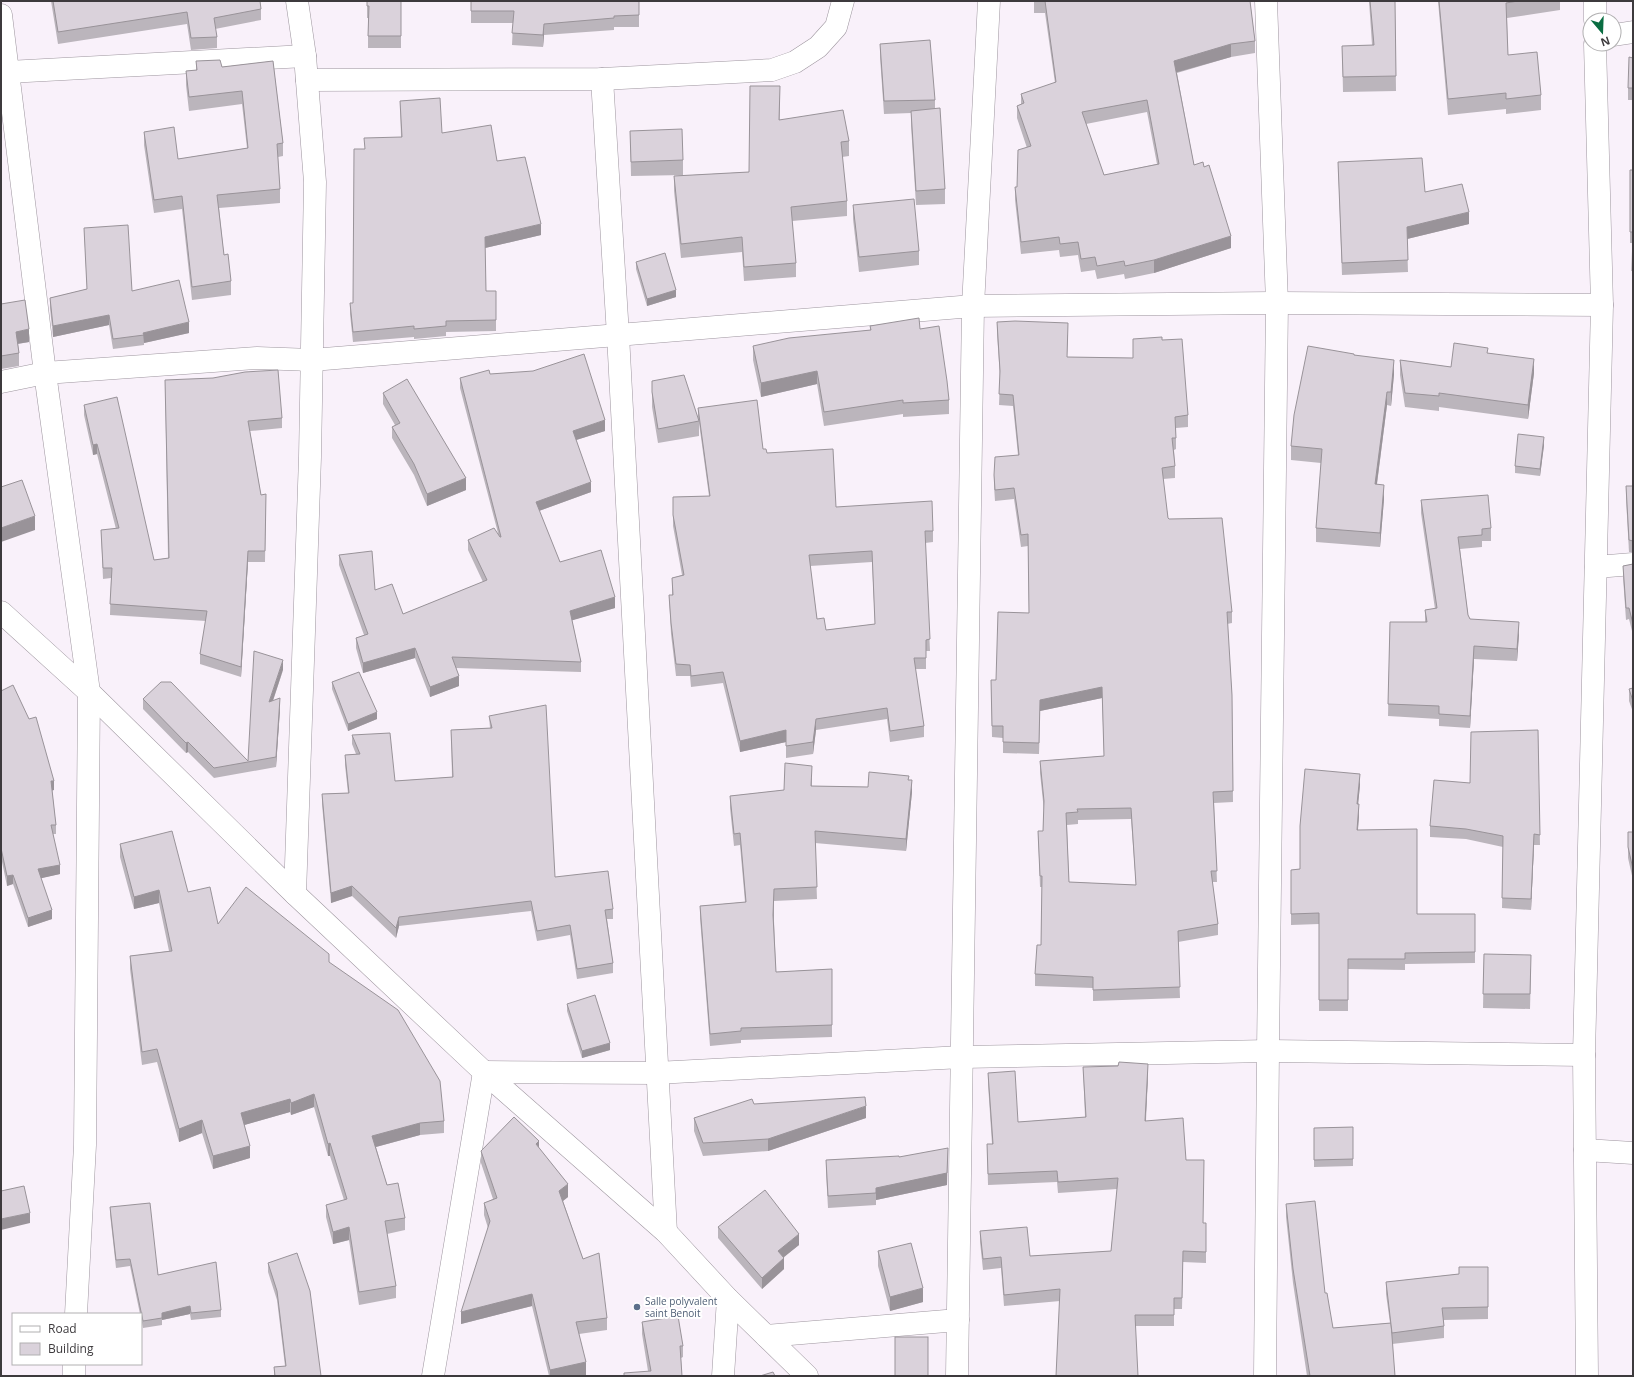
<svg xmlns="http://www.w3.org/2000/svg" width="1634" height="1377" font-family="'Open Sans',sans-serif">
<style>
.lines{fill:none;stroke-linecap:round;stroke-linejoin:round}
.minor-casing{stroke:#9e969f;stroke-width:23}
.minor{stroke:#fff;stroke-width:22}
.wall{fill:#bbb5bc;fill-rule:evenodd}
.shaded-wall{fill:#999399}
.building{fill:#dad2db;stroke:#999399;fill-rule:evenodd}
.service-dot{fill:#5c6f8a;stroke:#fff;stroke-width:1.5}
.labels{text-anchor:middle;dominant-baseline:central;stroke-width:4;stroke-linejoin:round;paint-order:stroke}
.service-label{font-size:10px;fill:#4e5e75;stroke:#fff;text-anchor:start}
</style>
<rect width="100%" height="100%" fill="#f9f1fa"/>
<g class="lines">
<defs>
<g id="minor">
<polyline points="1595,1 1595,20"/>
<polyline points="1,15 45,373 89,692 85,1145 76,1314"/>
<polyline points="1614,35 1633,32"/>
<polyline points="8,72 305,56"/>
<polyline points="602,79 618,335 666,1232"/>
<polyline points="307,80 602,79 772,70 795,62 818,47 836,27 843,1"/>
<polyline points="1,382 45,373 257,358 312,360 973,306 1277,303 1602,305"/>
<polyline points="1596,567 1633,564"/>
<polyline points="1,612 89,692 295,894 484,1072 666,1232 728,1299 807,1376"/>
<polyline points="295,894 310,457 315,182 305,56 297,1"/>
<polyline points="1585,1150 1633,1153"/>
<polyline points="766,1336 958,1320"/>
<polyline points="74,1376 74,1364"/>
<polyline points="433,1376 484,1072 656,1073 962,1057 1268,1051 1584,1055"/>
<polyline points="723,1376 728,1299"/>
<polyline points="957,1376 973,306 989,1"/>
<polyline points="1265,1376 1268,1051 1277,303 1266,1"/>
<polyline points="1587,1376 1584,1055 1602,305 1595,44"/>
</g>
</defs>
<use href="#minor" class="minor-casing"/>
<use href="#minor" class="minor"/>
</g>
<g class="wall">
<polygon points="51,1 260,1 261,9 261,20 215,29 217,37 217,48 191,50 187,24 58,44"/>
<polygon points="367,1 401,1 401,48 368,48 368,18 367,18"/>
<polygon points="471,1 642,1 639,1 639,27 614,27 614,30 544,35 543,47 512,45 513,23 471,23"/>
<path d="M1034,1H1250L1255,41V53L1231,57L1177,73L1194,165L1231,248L1154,273L1125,279L1124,274L1097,279L1095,270L1081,272L1078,255L1060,257L1059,250L1021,254L1015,200V187H1017L1027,148L1017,118V106L1021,104V94L1055,83L1045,13H1034ZM1147,112L1157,164L1104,175L1086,124Z"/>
<polygon points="1369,1 1395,1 1396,91 1343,92 1342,46 1372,45"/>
<polygon points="1438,1 1560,1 1560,10 1507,18 1508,55 1541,95 1541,110 1506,114 1506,109 1448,115"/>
<polygon points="880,44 935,100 935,109 945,189 945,204 916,205 911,125 911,113 884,114 880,57"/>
<polygon points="1633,58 1633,100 1628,100 1628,88"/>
<polygon points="196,61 222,67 273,61 283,143 283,156 278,157 280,189 280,203 219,208 224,255 231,281 231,295 192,300 182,209 154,213 144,145 144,132 178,159 247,148 242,104 189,111 186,85 186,71 196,70"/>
<polygon points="400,101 442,133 497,161 541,235 485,248 486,291 496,291 496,331 446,332 446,336 414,339 414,337 353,342 350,314 350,303 353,303 364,149 401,137"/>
<polygon points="780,101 779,120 849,141 849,156 842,157 847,201 847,216 792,221 796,263 796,277 744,281 742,252 681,258 674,191 674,176 749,172"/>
<polygon points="630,131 683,160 683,175 631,176"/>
<polygon points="1338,162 1425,192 1469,224 1407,239 1408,272 1342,275"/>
<polygon points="1630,170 1633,170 1633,282 1632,282 1633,243 1630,243"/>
<polygon points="853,205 919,251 919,265 859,272 853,219"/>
<polygon points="84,228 132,291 189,333 144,343 144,345 113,349 109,325 53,337 50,308 50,298 87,289"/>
<polygon points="636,262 676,297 647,306 636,269"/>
<polygon points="1,304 29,342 18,344 19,353 19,366 1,369"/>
<path d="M997,322L1068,335L1067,357L1133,358L1162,340L1188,415V427L1176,428V449L1174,450L1175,466V478L1163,479L1168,518L1232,612V623L1227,624L1232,695L1233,802L1214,803L1217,882H1212L1218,924V935L1178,942L1180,998L1093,1001V988L1035,986V974L1041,945L1042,887H1040L1038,831H1043L1044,811L1040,773V761L1104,756L1102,698L1040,711L1039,754L1003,753V738L992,737L991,680H996L1029,613L1028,546L1021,547L1014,499L995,501L994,486V475L1018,455L1013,406L999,405L1000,377L997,334ZM1131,819L1136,885L1069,882L1067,825L1078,824V820Z"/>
<polygon points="870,326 920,329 949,400 949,414 903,417 903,414 824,426 817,384 761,397 753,360 753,346 870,330"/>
<polygon points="1488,353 1534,373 1528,419 1439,407 1439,411 1405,407 1400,375 1400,360 1451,367"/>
<polygon points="1354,355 1394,374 1391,406 1387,405 1377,484 1384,499 1380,547 1316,542 1316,528 1321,463 1291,460 1291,446"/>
<polygon points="490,374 605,431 576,440 591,492 539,511 560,562 615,608 572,620 581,662 581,672 456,668 459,686 430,697 415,658 363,673 356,648 356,638 364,635 339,565 339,555 375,590 403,614 483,582 468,550 468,540 498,533 460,388 460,378"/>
<polygon points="165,380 282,418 282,428 250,431 261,495 266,494 265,562 248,562 241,677 200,664 200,654 206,621 110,615 111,578 103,579 101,530 116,529 97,454 93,455 84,415 84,405 154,560 168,558"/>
<path d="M652,381L698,420V408L763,449L767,453L836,507L933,531V542L925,543L930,651H926V669H915L924,726V737L890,742L887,719L816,730L813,754L786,758V742L740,752L723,683L691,687L690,676H676L671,634L669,595H672V578L682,575L673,526V497L709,496L699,423V436L658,443L652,407ZM872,562L875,624L826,630L817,619L810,566Z"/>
<polygon points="383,393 466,490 427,506 414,475 392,438 392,427 395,425 383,404"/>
<polygon points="1544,445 1540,476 1515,473 1515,466"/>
<polygon points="1626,486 1633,486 1633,552 1629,552 1626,498"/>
<polygon points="1421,500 1491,528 1491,541 1482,541 1482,547 1460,549 1468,615 1470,619 1519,634 1517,661 1474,659 1470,728 1439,726 1439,719 1388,716 1390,622 1425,622 1425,610 1435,609 1421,513"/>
<polygon points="1633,564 1633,635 1629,619 1626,620 1623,577 1623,566"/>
<polygon points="283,670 273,701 280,709 276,767 214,778 188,752 186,753 143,709 143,699 248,761"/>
<polygon points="332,682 377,719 348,731 332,689"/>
<polygon points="1633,688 1633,712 1629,701 1629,689"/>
<polygon points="1,691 54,790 52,790 56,825 56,834 53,834 60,874 41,878 52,919 28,927 13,884 7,886 1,857"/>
<polygon points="489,716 555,877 613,909 613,919 607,919 613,963 613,973 577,979 570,935 537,941 531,911 399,926 396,938 352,896 331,903 322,804 322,794 348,793 345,765 345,755 356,754 352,744 352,735 395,781 452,777 451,730 490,728"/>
<polygon points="1538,730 1540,845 1534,845 1531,910 1502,908 1503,847 1466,839 1430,837 1430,826 1470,783"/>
<polygon points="812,778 812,786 868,787 909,780 912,792 906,851 815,843 817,899 774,901 774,921 776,972 832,969 832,1037 741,1040 741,1043 710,1046 700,918 700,906 745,902 740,845 734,846 730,808 730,796 784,790"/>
<polygon points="1360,785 1358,804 1359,815 1358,830 1417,914 1475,914 1475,963 1405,964 1405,970 1348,969 1348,1011 1319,1011 1319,924 1291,925 1291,870 1300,869"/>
<polygon points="1628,832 1633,832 1633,880 1628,858"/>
<polygon points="120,844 188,892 218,924 329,962 444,1121 444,1133 420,1135 376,1147 387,1185 405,1218 405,1230 387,1234 396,1286 396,1298 359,1305 349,1240 333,1244 326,1217 326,1205 344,1200 330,1156 328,1156 314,1107 291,1115 290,1112 244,1125 250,1158 213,1169 202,1133 179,1142 157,1062 142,1065 130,969 130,956 169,951 159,903 134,909 120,857"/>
<polygon points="1484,954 1531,969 1530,1009 1483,1008"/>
<polygon points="567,1004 610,1050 582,1058 567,1011"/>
<polygon points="1083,1067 1148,1075 1146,1121 1186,1160 1203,1223 1206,1223 1206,1263 1183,1262 1182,1309 1174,1309 1174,1326 1135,1326 1060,1301 1004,1306 1001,1268 983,1270 980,1242 980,1231 1030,1256 1111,1251 1117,1189 1058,1193 1057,1182 988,1185 987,1144 992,1144 988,1084 988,1073 1018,1122 1085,1117"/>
<polygon points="754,1104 866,1118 768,1151 703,1156 694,1131 694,1118"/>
<polygon points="1353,1127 1353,1166 1314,1167 1314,1128"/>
<polygon points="539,1148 568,1197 563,1201 583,1259 607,1318 607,1330 579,1334 586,1375 580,1376 549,1376 532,1306 461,1324 488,1228 484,1215 484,1203 493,1199 481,1163 481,1151"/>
<polygon points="899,1157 947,1185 876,1200 876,1205 828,1208 826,1172 826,1160"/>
<polygon points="1286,1204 1325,1293 1333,1328 1390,1323 1386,1294 1386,1282 1459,1274 1488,1267 1488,1319 1444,1320 1444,1338 1392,1344 1395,1376 1307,1376 1293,1283 1286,1217"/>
<polygon points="110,1207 158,1275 221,1310 221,1317 191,1320 190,1314 162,1320 162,1325 143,1328 141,1317 141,1314 140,1314 130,1266 116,1268 110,1214"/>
<polygon points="718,1227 799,1245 783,1257 784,1269 762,1289 718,1238"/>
<polygon points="878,1251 923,1302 890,1311 878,1266"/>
<polygon points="268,1263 321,1376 274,1376 274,1367 285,1366 277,1300 268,1272"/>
<polygon points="642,1322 683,1346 683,1357 681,1358 682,1376 648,1371 642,1334"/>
</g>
<g class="shaded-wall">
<polygon points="544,24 544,35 543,47 543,35"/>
<polygon points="1231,44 1231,57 1174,73 1174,61"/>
<polygon points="780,86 780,101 779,135 779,120"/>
<polygon points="1469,212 1469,224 1407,239 1407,227"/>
<polygon points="541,224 541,235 485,248 485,237"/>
<polygon points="1231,236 1231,248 1154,273 1154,260"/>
<polygon points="676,290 676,297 647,306 647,299"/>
<polygon points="109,315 109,325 53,337 53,326"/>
<polygon points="189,322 189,333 144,343 143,333"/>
<polygon points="29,329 29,342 16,344 16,332"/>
<polygon points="1534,359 1534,373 1528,419 1528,405"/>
<polygon points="1394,360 1394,374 1391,406 1391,392"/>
<polygon points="817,371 817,384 761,397 761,383"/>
<polygon points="1387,392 1387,405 1375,498 1375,484"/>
<polygon points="605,420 605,431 573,441 573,431"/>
<polygon points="1544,437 1544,445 1540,476 1540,469"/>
<polygon points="97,444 97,454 93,455 93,445"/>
<polygon points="466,478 466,490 427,506 427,494"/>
<polygon points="591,482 591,492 536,512 536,502"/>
<polygon points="1384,485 1384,499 1380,547 1380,533"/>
<polygon points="35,516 35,530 1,542 1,528"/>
<polygon points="248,551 248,562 241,677 241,667"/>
<polygon points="615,597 615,608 570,621 570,611"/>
<polygon points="1519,622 1519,634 1517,661 1517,649"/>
<polygon points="1474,646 1474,659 1470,728 1470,716"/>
<polygon points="415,648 415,658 363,673 363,663"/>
<polygon points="283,660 283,670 269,712 269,702"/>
<polygon points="459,676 459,686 430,697 430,687"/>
<polygon points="1102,687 1102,698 1040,711 1039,754 1040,700"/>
<polygon points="280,698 280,709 276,767 276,757"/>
<polygon points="377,712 377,719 348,731 348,724"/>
<polygon points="816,719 816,730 813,754 813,742"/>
<polygon points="786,730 786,742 740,752 740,741"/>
<polygon points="188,742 188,752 186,753 186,743"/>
<polygon points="1360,774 1360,785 1357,815 1357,804"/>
<polygon points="912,780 912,792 906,851 906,839"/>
<polygon points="51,781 54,781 54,790 51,791"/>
<polygon points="1359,804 1359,815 1357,841 1357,830"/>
<polygon points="1534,834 1534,845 1531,910 1531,899"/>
<polygon points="60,865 60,874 38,879 38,869"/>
<polygon points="13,875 13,884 7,886 7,876"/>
<polygon points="352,886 352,896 331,903 331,893"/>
<polygon points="774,889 774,901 773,927 773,915"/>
<polygon points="159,890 159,903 134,909 134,897"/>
<polygon points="52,910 52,919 28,927 28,918"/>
<polygon points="399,917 399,926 396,938 396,928"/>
<polygon points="610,1043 610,1050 582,1058 582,1051"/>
<polygon points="1148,1064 1148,1075 1145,1132 1145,1121"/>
<polygon points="314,1094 314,1107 291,1115 291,1103"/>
<polygon points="290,1099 290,1112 241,1126 241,1113"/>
<polygon points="866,1106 866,1118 768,1151 768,1139"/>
<polygon points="202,1120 202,1133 179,1142 179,1129"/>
<polygon points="420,1123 420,1135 372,1148 372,1136"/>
<polygon points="539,1141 539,1154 536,1144"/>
<polygon points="330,1143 330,1156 328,1156 328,1144"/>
<polygon points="250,1146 250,1158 213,1169 213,1156"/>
<polygon points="948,1148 947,1185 876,1200 876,1188"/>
<polygon points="568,1184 568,1197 559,1204 559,1191"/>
<polygon points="30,1213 30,1223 1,1230 1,1219"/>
<polygon points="349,1227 349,1240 333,1244 333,1232"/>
<polygon points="799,1234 799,1245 778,1262 778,1251"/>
<polygon points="784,1258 784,1269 762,1289 762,1278"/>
<polygon points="923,1288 923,1302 890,1311 890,1297"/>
<polygon points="532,1294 532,1306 461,1324 461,1312"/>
<polygon points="190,1306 190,1314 162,1320 162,1313"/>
<polygon points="586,1362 586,1375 580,1376 550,1376 550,1370"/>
</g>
<g class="building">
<polygon points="53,1 260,1 261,9 214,18 217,37 191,38 187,12 58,32"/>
<polygon points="367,1 401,1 401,36 368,36 369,6 367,6"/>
<polygon points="471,1 639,1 639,15 614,16 614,18 544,24 543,35 512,33 514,11 471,11"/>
<path d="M1045,1H1250L1255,41L1231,44L1174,61L1194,165L1203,162L1204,167L1209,165L1231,236L1154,260L1125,266L1124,261L1097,266L1095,257L1081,259L1078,242L1060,244L1059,237L1021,242L1015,187H1017L1018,150L1031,146L1017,106L1024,103L1021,94L1056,82ZM1147,100L1159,164L1104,175L1082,112Z"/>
<polygon points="1370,1 1395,1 1396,76 1343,77 1342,46 1374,45"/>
<polygon points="1439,1 1518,1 1506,3 1508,55 1537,52 1541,95 1506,99 1506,93 1448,99"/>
<polygon points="930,40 935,100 884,101 880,44"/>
<polygon points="1629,57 1633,58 1633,88 1628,88"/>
<polygon points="220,60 222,67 273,61 283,143 277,144 280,189 217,195 224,255 228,254 231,281 192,287 182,196 154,200 144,132 174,127 178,159 248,148 242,91 189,97 186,71 197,70 196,61"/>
<polygon points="750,86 780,86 779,120 843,110 849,141 841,142 847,201 791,207 796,263 744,267 742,237 681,244 674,176 749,172"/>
<polygon points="440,98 442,133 491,125 497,161 525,157 541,224 485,237 486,291 496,291 496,320 446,321 446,326 414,329 414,326 353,332 350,303 353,303 354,149 365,149 364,138 402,137 400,101"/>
<polygon points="940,108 945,189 916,191 911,111"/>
<polygon points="682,129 683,160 631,162 630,131"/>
<polygon points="1422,158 1425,192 1462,184 1469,212 1407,227 1408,260 1342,263 1338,162"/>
<polygon points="1630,170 1633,170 1633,271 1632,271 1633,232 1630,232"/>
<polygon points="914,199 919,251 859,257 853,205"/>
<polygon points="128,225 132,291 179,280 189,322 143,333 144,335 113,339 109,315 53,326 50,298 87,289 84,228"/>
<polygon points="665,253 676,290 647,299 636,262"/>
<polygon points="25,300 29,329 16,332 19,353 1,356 1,304"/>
<polygon points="919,318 920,329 939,326 947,381 949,400 903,403 903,400 824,412 817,371 761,383 753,346 789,338 871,330 870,326"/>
<path d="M1015,321L1068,323L1067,357L1133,358V339L1162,337V340L1182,339L1188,415L1175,417L1176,438H1172L1175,466L1162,468L1168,518L1169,519L1222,518L1232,612H1227L1232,695L1233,791L1213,792L1217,871H1211L1218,924L1178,931L1180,987L1093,990V977L1035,974L1037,945H1041L1042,876H1040L1038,831H1043L1044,801L1040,761L1104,756L1102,687L1040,700L1039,743L1003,742V726H992L991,680H996L998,612L1029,613L1028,534L1021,535L1014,488L995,490L994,475L995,457L1019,455L1013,395L999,394L1000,371L997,322ZM1131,808L1136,885L1069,882L1066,813L1078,812L1077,809Z"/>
<polygon points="1454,343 1488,348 1487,353 1534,359 1528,405 1439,393 1439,396 1405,393 1400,360 1451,367"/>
<polygon points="1308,346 1354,354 1354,355 1394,360 1391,392 1387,392 1375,484 1384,485 1380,533 1316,528 1322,449 1291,446 1294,415"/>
<polygon points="584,354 605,420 573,431 591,482 536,502 560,562 601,550 615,597 570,611 581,662 452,657 459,676 430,687 415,648 363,663 356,638 368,634 339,555 372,551 375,590 392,584 403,614 487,580 468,540 494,528 500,537 501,537 460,378 489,370 490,374 533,371"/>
<polygon points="278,370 282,418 248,421 261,495 266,494 265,551 248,551 241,667 200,654 207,611 110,604 112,568 103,568 101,530 119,528 97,444 93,445 84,405 117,397 154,560 169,558 165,380 213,378 245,372"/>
<polygon points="684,375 699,421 658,429 652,392 652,381"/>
<polygon points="407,379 466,478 427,494 414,464 392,427 400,423 383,393"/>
<path d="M757,400L763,449H766L767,453L833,449L836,507L932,501L933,531H925L930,639L926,640V658H914L924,726L890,731L887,708L816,719L813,742L786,746V730L740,741L723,672L691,676L690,665L676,664L671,623L669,595H673L672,578L684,575L673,515V497L710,496L698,408ZM872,551L875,624L826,630L824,618L817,619L809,555Z"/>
<polygon points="1518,434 1544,437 1540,469 1515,466"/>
<polygon points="22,480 35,516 1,528 1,487"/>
<polygon points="1626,486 1633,486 1633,541 1629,540"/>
<polygon points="1488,495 1491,528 1482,529 1482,535 1458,537 1468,615 1470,619 1519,622 1517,649 1474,646 1470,716 1439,714 1439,706 1388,704 1390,622 1427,622 1425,610 1437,608 1421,500"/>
<polygon points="1633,564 1633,624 1629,608 1626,608 1623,566"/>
<polygon points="254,651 283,660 269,702 280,698 276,757 214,768 188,742 186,743 143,699 161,682 171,682 248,761"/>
<polygon points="359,672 377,712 348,724 332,682"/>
<polygon points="13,685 29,719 36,717 54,781 51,781 56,825 51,825 60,865 38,869 52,910 28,918 13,875 7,876 1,848 1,691"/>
<polygon points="1633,688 1633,701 1629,689"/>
<polygon points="546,705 555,877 608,871 613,909 605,910 613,963 577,969 570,925 537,931 531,901 399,917 396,928 352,886 331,893 322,794 349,793 345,755 360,754 352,735 390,733 395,781 453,777 451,730 492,728 489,716"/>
<polygon points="1538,730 1540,835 1534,834 1531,899 1502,898 1503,836 1466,829 1430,826 1434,780 1470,783 1471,732"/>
<polygon points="785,763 812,766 811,786 868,787 869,772 909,776 908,780 912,780 906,839 815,831 817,887 774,889 773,915 776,972 832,969 832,1025 741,1028 741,1031 710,1034 700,906 746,902 740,833 734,834 730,796 784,790"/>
<polygon points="1305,769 1360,774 1357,804 1359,804 1357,830 1417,829 1417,914 1475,914 1475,952 1405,953 1405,959 1348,959 1348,1000 1319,1000 1319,913 1291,914 1291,870 1300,869 1300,826"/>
<polygon points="172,831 188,892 210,887 218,924 246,887 329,954 329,962 398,1010 440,1081 444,1121 420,1123 372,1136 387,1185 398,1183 405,1218 385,1221 396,1286 359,1292 349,1227 333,1232 326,1205 347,1199 330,1143 328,1144 314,1094 291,1103 290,1099 241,1113 250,1146 213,1156 202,1120 179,1129 157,1049 142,1052 130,956 172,951 159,890 134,897 120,844"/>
<polygon points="1628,832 1633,832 1633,869 1628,847"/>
<polygon points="1484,954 1531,955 1530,994 1483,994"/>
<polygon points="595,995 610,1043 582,1051 567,1004"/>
<polygon points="1119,1062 1148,1064 1145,1121 1183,1118 1186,1160 1204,1160 1203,1223 1206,1223 1206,1252 1183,1251 1182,1298 1174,1298 1174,1315 1135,1315 1138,1376 1056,1376 1060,1289 1004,1295 1001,1257 983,1259 980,1231 1027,1227 1030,1256 1111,1251 1118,1178 1058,1182 1057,1171 988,1174 987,1144 993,1144 988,1073 1015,1071 1018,1122 1086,1117 1083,1067 1118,1066"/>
<polygon points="865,1097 866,1106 768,1139 703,1143 694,1118 752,1099 754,1104"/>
<polygon points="514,1117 539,1141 536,1144 568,1184 559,1191 583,1259 599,1253 607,1318 576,1322 586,1362 550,1370 532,1294 461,1312 490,1221 484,1203 497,1198 481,1151"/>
<polygon points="1353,1127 1353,1159 1314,1160 1314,1128"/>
<polygon points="948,1148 947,1173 876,1188 876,1193 828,1196 826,1160 899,1156 899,1157"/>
<polygon points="24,1186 30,1213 1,1219 1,1191"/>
<polygon points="765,1190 799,1234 778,1251 784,1258 762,1278 718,1227"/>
<polygon points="1315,1201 1325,1293 1327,1293 1333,1328 1391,1323 1395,1376 1310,1376 1293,1269 1286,1204"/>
<polygon points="150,1203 158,1275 216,1262 221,1310 191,1313 190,1306 162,1313 162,1318 143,1321 130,1259 116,1260 110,1207"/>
<polygon points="911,1243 923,1288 890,1297 878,1251"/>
<polygon points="297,1253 310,1291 321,1376 275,1376 274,1367 286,1366 277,1291 268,1263"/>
<polygon points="1459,1267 1488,1267 1488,1307 1442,1308 1444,1326 1392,1333 1386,1282 1459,1274"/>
<polygon points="678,1316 683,1346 680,1346 682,1376 624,1376 624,1373 651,1371 642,1322"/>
<rect x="895" y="1337" width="33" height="39"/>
<polygon points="773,1372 775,1376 760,1376"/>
</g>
<circle class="service-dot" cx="637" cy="1307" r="4"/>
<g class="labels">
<g class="service-label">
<text x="645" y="1301">Salle polyvalent<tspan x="645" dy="12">saint Benoit</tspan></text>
</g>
</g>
<rect width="1634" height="1377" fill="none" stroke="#3d3a3d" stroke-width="4"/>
<rect x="12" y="1313" width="130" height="52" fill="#ffffff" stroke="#b1b0b1"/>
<rect x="20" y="1326" width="20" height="6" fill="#ffffff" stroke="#b1b0b1"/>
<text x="48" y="1333" font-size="12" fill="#3d3a3d">Road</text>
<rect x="20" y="1343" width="20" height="12" fill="#dad2db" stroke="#b1b0b1"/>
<text x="48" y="1353" font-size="12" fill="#3d3a3d">Building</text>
<g transform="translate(1602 32) rotate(161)"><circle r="19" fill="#ffffff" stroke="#b1b0b1"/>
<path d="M0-3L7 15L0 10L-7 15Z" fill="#0a6d42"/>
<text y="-6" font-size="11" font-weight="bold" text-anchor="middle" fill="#3d3a3d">N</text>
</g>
</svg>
